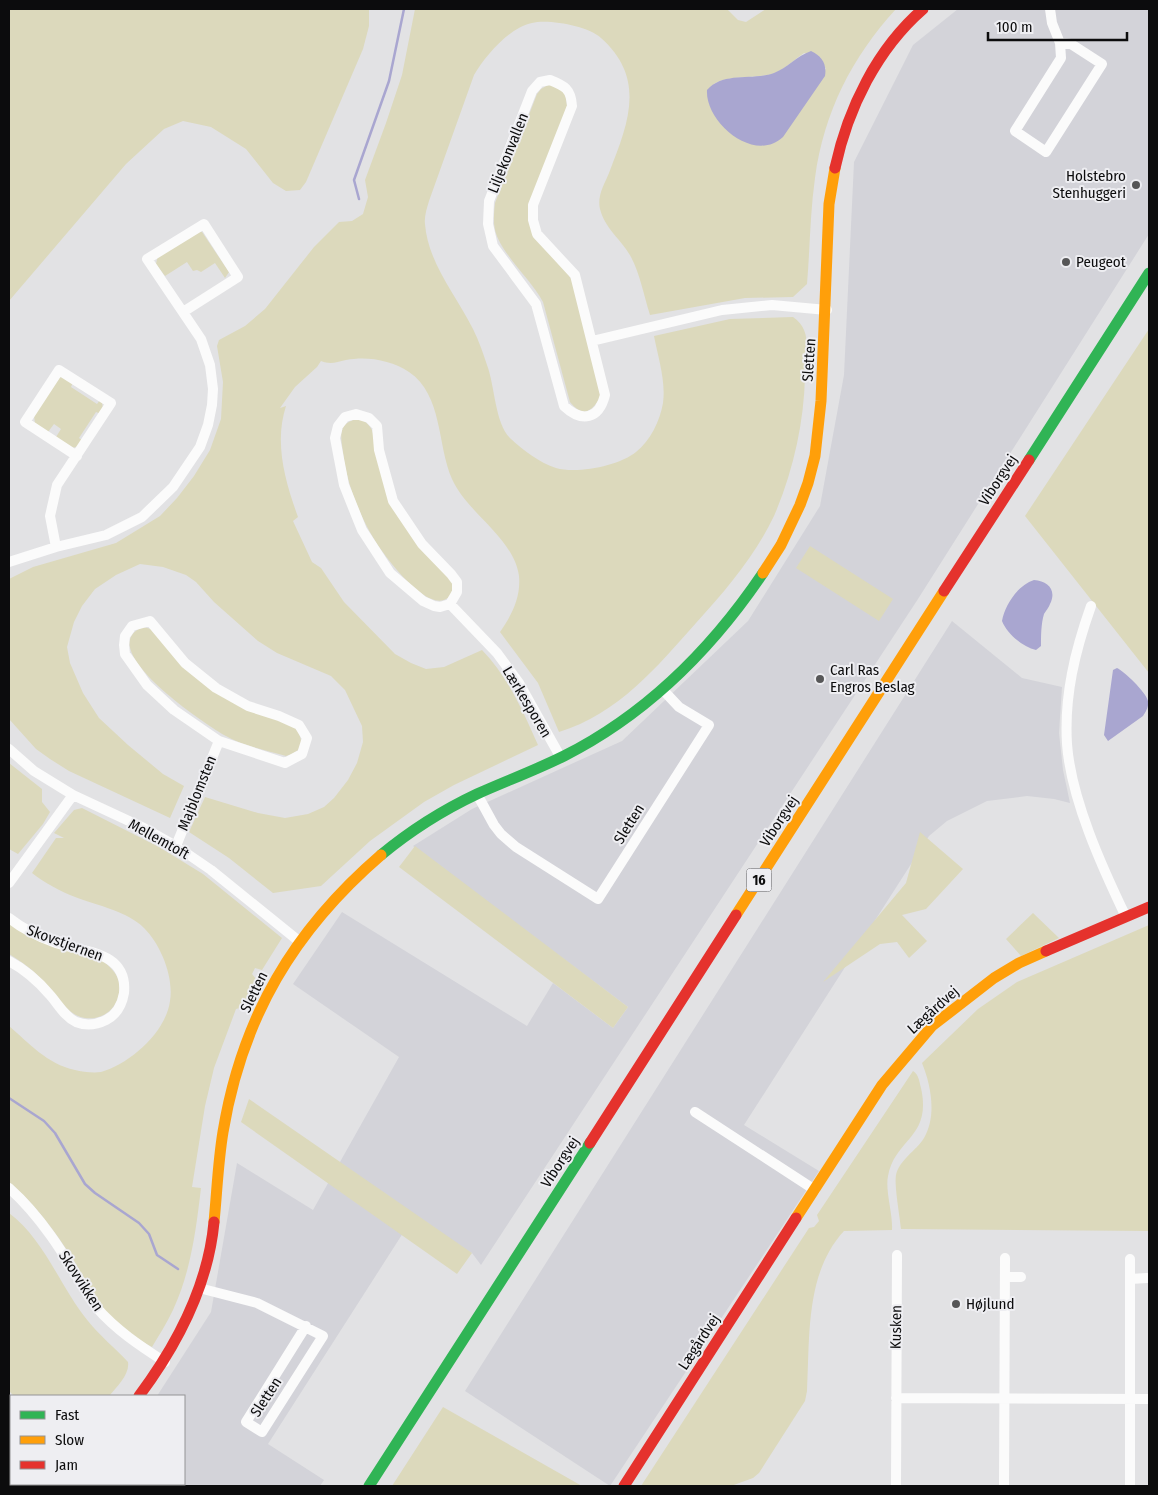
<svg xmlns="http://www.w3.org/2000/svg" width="1158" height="1495" viewBox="0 0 1158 1495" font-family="'Fira Sans Condensed',sans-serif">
<rect width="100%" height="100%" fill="#e2e2e4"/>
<!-- built -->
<path fill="#d3d3d9" d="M958,9h191v225l-231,365 -437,666 -9,-12 -60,-34 -144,225 56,36 -4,6h-163v-2h27v-88h-27l54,-84 26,-149 76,47 86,-153 -106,-73 49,-72 185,114 26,-43 60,45 15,-21 -215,-161 59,-37 150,-68 126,-120 72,-115 24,-131 10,-213 59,-117z
M952,621l70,57 40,9 -3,46 4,37 7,33 -16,-4 -27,-3 -40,5 -40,20 -18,15 -185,289 75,46 -209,315 -145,-95z"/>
<!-- green -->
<path fill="#dcd9bc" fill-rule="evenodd" d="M9,9h360v17l-6,23 -57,133 -6,8 -14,1 -13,-8 -27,-34 -35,-22 -28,-6 -19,8 -38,35 -117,137z
M415,9h312l11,11 8,2 20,-13h130c-44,48 -72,103 -81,169 -5,35 -5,71 -8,106l-14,13 -48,1 -95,17c-6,-19 -10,-41 -19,-58 -9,-17 -26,-28 -31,-48 -3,-13 4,-24 9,-36 19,-49 38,-94 -8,-135 -13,-12 -52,-19 -69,-15 -23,5 -46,32 -58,52l-45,126c-2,7 -5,16 -4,23 3,39 31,71 48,105 6,12 10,24 14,36 8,21 8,60 24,74 12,11 29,24 45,29 21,6 63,-2 80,-16 14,-11 24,-31 27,-49 3,-22 -5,-46 -9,-67l76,-17 63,-2c20,13 13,38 12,59 -1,47 -12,96 -31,140 -19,40 -48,74 -78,107 -39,44 -78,91 -137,109l-21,-49 -38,-51c12,-17 21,-35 19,-56 -5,-38 -52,-63 -67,-97 -15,-34 -9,-84 -43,-107 -18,-12 -42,-16 -63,-12 -10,2 -15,5 -25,1l-4,6 -22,20 -15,21 6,-2c-12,37 -1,75 12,111l-5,4 19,41 9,6 23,34 51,52 16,9 15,6 18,-2 38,-17c26,27 41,61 56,95l-84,40 -30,17 -54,39 -49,45 -48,7 -44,-35 -40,-26 16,-35 53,16 27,5 23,-4 16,-7 10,-9 14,-18 9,-17 6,-21 -1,-16 -17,-36 -14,-14 -54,-23 -19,-12 -44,-39 -18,-20 -10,-7 -23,-8 -23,-3 -24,11 -21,14 -13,17 -8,16 -7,25 3,16 13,30 16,25 29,27 35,29 21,12 -14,32 -101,-47 -19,-12 -14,-10 -27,-30v-140l24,-12 83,-24 44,-27 17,-18 17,-22 16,-26 11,-31 2,-37 -6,-36 2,-6 26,-14 20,-17 49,-62 25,-25 13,-1 11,-7 5,-17 -3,-17 21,-57 16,-48zM804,53l16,4 6,12 -113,42c-23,-43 40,-29 62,-38 10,-4 20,-14 29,-20z
M548,85h5l12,7 2,14 -38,113 43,61 29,116c-9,16 -18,22 -31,6l-27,-100c-12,-23 -42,-48 -48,-72 -2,-9 -1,-18 0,-27l42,-109 4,-5z
M196,230l6,2 27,40 -4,6 -10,-15 -14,9 -4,-2 -4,1 -6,-9 -22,14 -9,-12 2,-9z
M1149,329v344l-124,-157z
M64,376l9,6 -2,5 26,17 3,-4 2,2 1,8 -2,4 -5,-2 -17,26 4,3 -3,5 -8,2 -16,-11 5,-8 -7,-5 -6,8 -13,-9 -1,-7 25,-38z
M357,419c7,1 11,4 15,11l15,62 65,91c1,6 0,13 -6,16 -19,11 -54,-34 -64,-48 -19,-26 -36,-67 -39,-99 -2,-15 -6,-29 14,-33z
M810,546l83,53 -14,22 -83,-53z
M143,627l8,2 38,42 107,56c8,16 8,23 -10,29 -21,-6 -43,-10 -62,-21 -19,-11 -133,-87 -81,-108z
M9,763l33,26v13l8,10 -7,12 -25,30 -9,-5z
M82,808l77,39 44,27 79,64 -20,32 -7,-2 -3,6 4,5 -13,28 -7,2 -22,59 -9,38 -13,81 9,1c-5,42 -10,83 -28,122 -6,13 -14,25 -21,37 -15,-8 -28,-18 -40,-29 -16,-16 -27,-38 -38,-57 -19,-30 -38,-56 -65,-79v-156c20,17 38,38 66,44 7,2 19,3 26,2 29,-8 65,-40 69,-71 4,-24 -9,-56 -26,-73 -15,-16 -48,-23 -69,-31 -15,-6 -30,-14 -43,-24l24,-35h8l-10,-5 20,-23z
M920,832l43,37 -37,40 -24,6 25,26 -18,17 -12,-16 -17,2 -57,38 83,-99z
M415,846l213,161 -15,21 -214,-161z
M1033,913l26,25 -38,18 -15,-17z
M9,922l94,39c7,6 14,12 16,21 4,21 -13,39 -34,36 -17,-2 -29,-24 -40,-35 -10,-12 -23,-21 -36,-29z
M1149,925v306l-248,-2c-1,-12 -7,-44 -5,-54 3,-15 20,-24 28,-37 13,-22 7,-53 -2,-75l56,-54 39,-27z
M913,1071c6,4 6,10 8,17 11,50 -26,50 -33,88 -3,15 5,37 4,54l-48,1c-39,42 -34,106 -37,160l-2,10 -46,72 -6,5 -22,8h-90l168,-258 5,-1 5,-6 -2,-6z
M249,1099l223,154 -15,21 -216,-152z
M9,1213c36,27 51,74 79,108 12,15 27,27 40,41 2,12 -11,25 -19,34h-95l-5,-5z
M443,1407l139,79h-190z"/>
<!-- water -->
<path fill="#a9a6d0" d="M811,51c11,5 16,13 14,25l-42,61c-29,27 -78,-15 -76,-47 17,-19 45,-9 67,-17 13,-5 23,-17 37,-22z
M1034,580c14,1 23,10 16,24 -1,3 -4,7 -6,10 -3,10 -3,22 -3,32l-5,4c-13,-3 -29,-16 -34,-29 3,-16 16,-36 32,-41z
M1117,668c7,3 29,24 31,33 1,5 -2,11 -5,15l-35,25 -4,-6 9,-65z"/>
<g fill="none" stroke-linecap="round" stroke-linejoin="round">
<!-- stream -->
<path stroke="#a9a6d0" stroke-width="2.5" d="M359,199l-5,-19 35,-99 15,-72
M9,1098l35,23 11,12 30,51 10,9 44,30 10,11 8,21 21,14"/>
<!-- street -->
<path stroke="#fbfbfb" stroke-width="10" d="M1050,9l2,14 8,20 1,15 -46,73 31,21 56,-88 -31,-20 -11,-1
M550,80c15,6 21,9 22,26l-39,99v15l4,14 38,41 30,120c-6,24 -23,28 -41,11l-28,-102 -43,-58 -5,-22 1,-23 43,-110 8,-9z
M592,341l130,-31 50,-5 55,5
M356,414l13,4 8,8 2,24 14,51 29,43 29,30 6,8v10l-7,12 -10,3 -6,-1 -11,-5 -33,-28 -28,-43 -18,-45 -9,-47 3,-12 7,-9z
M56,547l-6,-31 7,-31 54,-82 -52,-33 -34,52 52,34
M9,562l47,-15 50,-12 36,-18 31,-30 27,-40 8,-22 4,-20 1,-16 -3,-24 -9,-26 -54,-80 57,-35 34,53 -55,35
M450,604l47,49 22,30 42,75
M1091,606c-16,45 -27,90 -24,138 4,55 35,123 59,173
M150,621l35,42 31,25 32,18 31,10 20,9 8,13 -5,16 -17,9 -66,-22 -45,-31 -27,-25 -22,-31 -1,-9 1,-9 7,-10z
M9,749l25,22 39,24 71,33 32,18 35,24 89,72
M477,794l17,31 7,9 15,13 82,52 111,-174 -30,-18 -16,-17
M176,846l43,-105
M9,883l64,-88
M9,918c14,11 30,19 47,25 27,9 72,8 68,50 -2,12 -8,22 -18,27 -10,5 -20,6 -30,2 -11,-5 -18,-18 -26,-27 -11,-13 -26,-26 -41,-34
M695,1112l120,78
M9,1188c37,33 61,77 87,119 20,23 44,39 69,55
M1005,1277h16
M1130,1279l17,-1
M199,1288l58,15 66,33 -61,96 -16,-10 60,-96
M896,1398l253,1
M896,1486l1,-231
M1004,1486l1,-228
M1130,1486v-227"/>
<!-- fast -->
<path stroke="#30b455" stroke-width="11" d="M1029,460l120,-187
M381,855c29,-24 62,-45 96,-61 29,-13 59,-24 87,-38 83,-42 147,-106 199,-183
M369,1486l221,-343"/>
<!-- slow -->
<path stroke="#ff9f0a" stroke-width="11" d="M763,573l18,-28 19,-40 8,-22 7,-27 6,-55 8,-197 6,-36
M736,915l208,-324
M796,1218l86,-133 50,-59 62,-48 25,-15 27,-12
M214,1222c3,-30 4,-60 9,-90 19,-115 71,-202 158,-277
M51,1486l3,-2"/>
<!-- jam -->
<path stroke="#e5322d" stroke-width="11" d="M835,168c13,-60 42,-119 88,-159
M944,591l85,-131
M1046,951l103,-44
M590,1143l146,-228
M139,1396c38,-51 69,-109 75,-174
M624,1486l172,-268"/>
</g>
<!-- markers -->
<g fill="#575758" stroke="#eeeef2" stroke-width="2">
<circle cx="1136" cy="185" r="5"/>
<circle cx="1066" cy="262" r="5"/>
<circle cx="820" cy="679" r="5"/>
<circle cx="956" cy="1304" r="5"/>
</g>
<g text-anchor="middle" stroke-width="4" stroke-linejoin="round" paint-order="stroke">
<!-- shield labels -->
<rect fill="#eeeef2" stroke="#505052" stroke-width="1" x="746.5" y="868.5" width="25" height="23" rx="4"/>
<g font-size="14" font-weight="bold" fill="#0c0c0d">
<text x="759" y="885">16</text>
</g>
<!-- street labels -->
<g font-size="15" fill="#0c0c0d" stroke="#eeeef2">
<text transform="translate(508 153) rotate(-68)" y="5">Liljekonvallen</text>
<text transform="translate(809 360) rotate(-86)" y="5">Sletten</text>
<text transform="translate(998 480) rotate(-57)" y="5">Viborgvej</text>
<text transform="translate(527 702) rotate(59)" y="5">Lærkesporen</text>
<text transform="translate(197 793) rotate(-68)" y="5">Majblomsten</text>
<text transform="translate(779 821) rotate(-57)" y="5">Viborgvej</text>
<text transform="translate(629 824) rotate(-58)" y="5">Sletten</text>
<text transform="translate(159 839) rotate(29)" y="5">Mellemtoft</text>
<text transform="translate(65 943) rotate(20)" y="5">Skovstjernen</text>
<text transform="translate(254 992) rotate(-64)" y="5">Sletten</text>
<text transform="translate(933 1010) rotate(-42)" y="5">Lægårdvej</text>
<text transform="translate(560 1162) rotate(-57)" y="5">Viborgvej</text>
<text transform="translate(81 1281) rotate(57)" y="5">Skovvikken</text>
<text transform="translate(896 1327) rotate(-89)" y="5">Kusken</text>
<text transform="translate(699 1342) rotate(-57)" y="5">Lægårdvej</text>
<text transform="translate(266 1397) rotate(-57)" y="5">Sletten</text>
</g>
<!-- poi labels -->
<g font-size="15" fill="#0c0c0d" stroke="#eeeef2" text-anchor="start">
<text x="1126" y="181" text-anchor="end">Holstebro<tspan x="1126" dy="17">Stenhuggeri</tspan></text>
<text x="1076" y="267">Peugeot</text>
<text x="830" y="675">Carl Ras<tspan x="830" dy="17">Engros Beslag</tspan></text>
<text x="966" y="1309">Højlund</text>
</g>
</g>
<!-- border -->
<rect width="1158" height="1495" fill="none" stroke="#0c0c0d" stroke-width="20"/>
<!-- legend -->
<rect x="10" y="1395" width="175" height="90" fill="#eeeef2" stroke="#949496"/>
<rect x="20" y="1411" width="25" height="8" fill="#30b455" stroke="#949496"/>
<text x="55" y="1420" font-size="15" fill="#0c0c0d">Fast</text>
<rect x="20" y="1436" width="25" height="8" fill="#ff9f0a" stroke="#949496"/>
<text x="55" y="1445" font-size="15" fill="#0c0c0d">Slow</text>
<rect x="20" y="1461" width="25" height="8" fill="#e5322d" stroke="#949496"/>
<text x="55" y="1470" font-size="15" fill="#0c0c0d">Jam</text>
<!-- scale -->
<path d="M988 32v8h139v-8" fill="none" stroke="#0c0c0d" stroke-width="2.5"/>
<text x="996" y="32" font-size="15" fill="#0c0c0d" stroke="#eeeef2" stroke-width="4" paint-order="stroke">100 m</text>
</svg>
